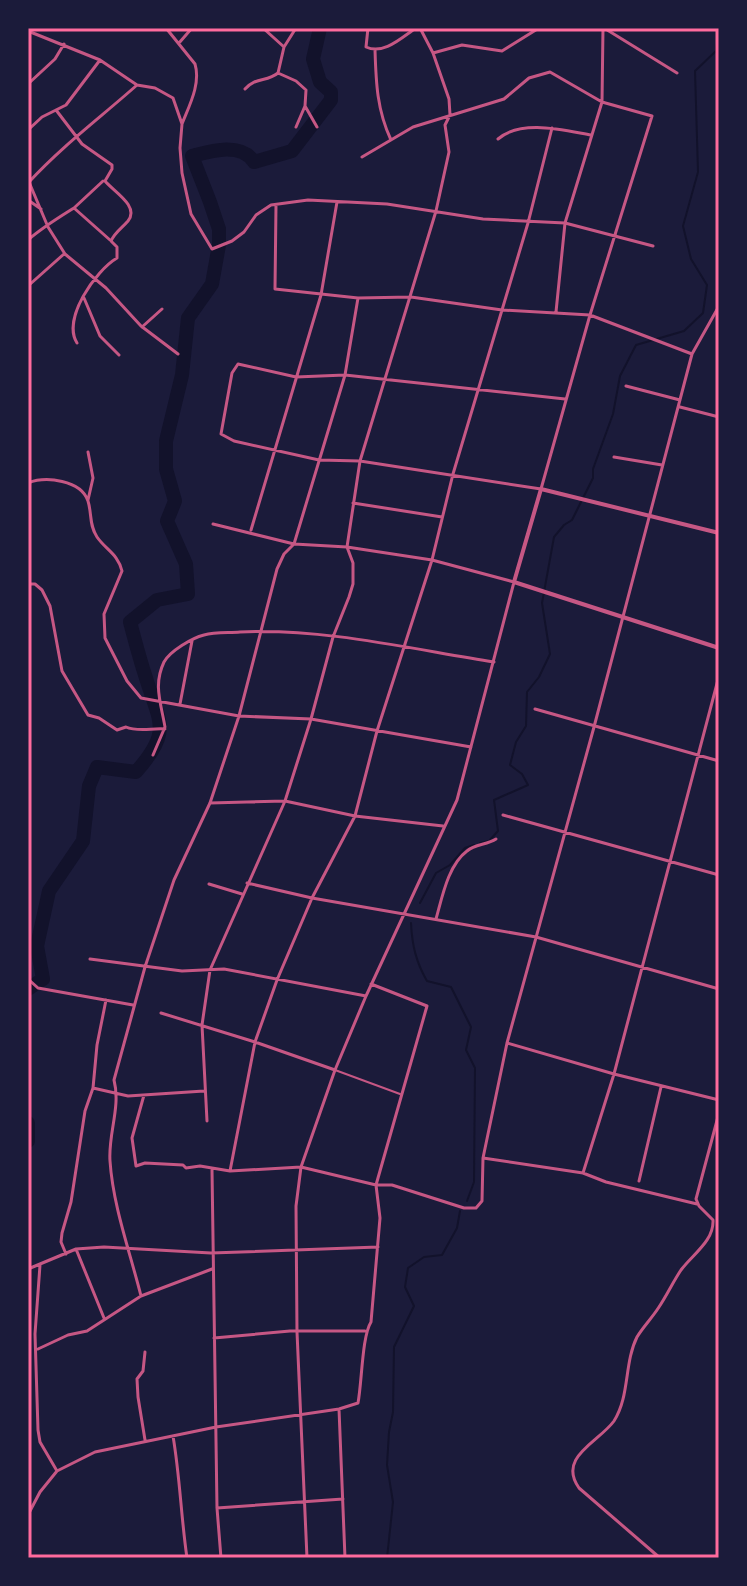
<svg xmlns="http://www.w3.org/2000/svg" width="747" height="1586" viewBox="0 0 747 1586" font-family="Mulish,sans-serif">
<rect width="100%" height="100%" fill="#1b1b3a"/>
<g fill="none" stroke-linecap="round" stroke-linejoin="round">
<!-- stream -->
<path stroke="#12122b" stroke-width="2" d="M480,843l9,-2 9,-10 -4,-31 34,-15 -6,-11 -12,-9 6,-23 10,-16 1,-34 12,-15 11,-23 -8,-51 12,-66 10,-12 8,-5 21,-42v-9l20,-55 7,-38 16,-31 48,-14 19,-18 4,-28 -16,-26 -8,-33 15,-54 -3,-101 21,-20 3,-22
M420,903l16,-30 14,-8 15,-17 9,-3
M411,923c1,22 5,39 16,58l24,6 20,40 -5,23 9,18 -1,114 -7,19
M387,1558l6,-56 -6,-37 2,-33 4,-20 1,-65 20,-41 -9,-19 3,-19 16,-11 18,-2 15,-27 3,-17"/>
<!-- river -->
<path stroke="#12122b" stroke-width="14" d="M28,989l15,-10 -6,-33 12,-55 34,-50 6,-55 8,-19 39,5c36,-41 24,-48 10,-94 -6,-18 -11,-37 -16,-56l27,-22 31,-6 -2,-30 -19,-43 8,-20 -9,-32v-28l16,-66 6,-57 24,-34 7,-39v-16l-9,-27 -18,-46c19,-5 49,-14 62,6l38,-11 39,-51v-8l-11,-10 -7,-23 7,-31
M28,1123v18"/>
<!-- pedestrian -->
<path stroke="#c65784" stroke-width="2" d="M335,1070l65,24"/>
<!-- minor -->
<path stroke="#c65784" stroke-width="3" d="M166,28l29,36c6,20 -6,42 -13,60
M263,28l21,19
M368,28l-2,19c18,8 35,-9 50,-19
M604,28l73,45
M28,31l72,29 37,25
M179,43l13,-15
M375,50c1,33 2,60 16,90
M433,53l29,-8 40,6 37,-23
M278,73l18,8 10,9 -1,16 -9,21
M278,73l6,-26 12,-19
M28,84l27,-25 9,-15
M245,89c10,-12 22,-7 33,-16
M305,106l12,21
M56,110l26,34 30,21v4l-7,12c8,10 35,25 23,40 -6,7 -13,11 -17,20l6,6v11c-22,13 -55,61 -40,85
M28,130l14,-13 24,-12 34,-45
M498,139c23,-20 65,-9 93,-4
M362,157l51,-30 91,-28 25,-21 21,-6 52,30 50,14 -62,199 -49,174 -181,-28 -41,-1 -85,-19 -13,-7 11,-61 6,-9 58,13 49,-2 220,24
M28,200l13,9
M276,205l-1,84 83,9 53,-1 91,13 88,5 102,39
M74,208l29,-27
M28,240c15,-13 30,-22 46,-32l36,32
M28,286l36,-32
M84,298l16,38 19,19
M556,312l9,-89 37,-121 1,-74
M142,327l20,-18
M178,354l-37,-28 -35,-38 -41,-34 -17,-27 -19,-45c33,-36 72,-65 108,-97l18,3 18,10 9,26 -2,24 2,25 9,41 21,35 20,-8 12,-9 12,-17 15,-10 37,-5 79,4 96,15 82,4 88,23
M626,386l54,14
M680,407l39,10
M614,457l48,8
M28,483c18,-7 53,-3 60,18 4,13 1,24 9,36 9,13 21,17 25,34l-18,43 1,24 22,43 14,17 98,18 72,3 160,28
M88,500l5,-22 -5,-26
M353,503l89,14
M213,524l81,20 53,3 85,13 82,22 -57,218 -91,196 -31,74 -34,97 -5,39 1,126 10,226
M251,530l70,-235 16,-93
M28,584h7l7,6 8,16 12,65 26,44 11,3 18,12 9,-3c11,5 26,1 39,2
M180,704l12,-63
M535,709l184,52
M153,755l12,-28c-4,-24 -12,-42 -1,-65 6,-11 28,-24 40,-27 11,-3 25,-2 36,-3 84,-4 171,17 254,30
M210,803l75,-2 70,15 88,10
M503,815l216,60
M247,883l65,15 224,39 183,52
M209,884l33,10
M436,919c6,-21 12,-54 31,-68 8,-7 20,-6 29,-12
M90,959l92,12 42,-2 142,27
M28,979l10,9 95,17
M161,1013l94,29 80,28
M507,1043l107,31 105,26
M93,1088l35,8 76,-5
M144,1095l-12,43 4,28 9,-3 38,2 3,3 14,-2 30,5 71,-4 75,18h16l72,23h12l6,-7 1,-43 24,-115 87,-316 98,-373 27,-48
M207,1121l-5,-96 8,-55 75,-169 26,-82 22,-82 16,-40 4,-13v-21l-6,-16 13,-86 76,-250 13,-59 -4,-27 5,-10 -1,-16 -16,-46 -13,-25
M483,1158l100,15 23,9 91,22
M212,1170l5,338 4,50
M230,1171l25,-129 22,-62 35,-82 43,-82 22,-85 55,-171 21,-86 75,-251 24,-95
M583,1173l31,-99 105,-398
M639,1181l22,-94
M76,1249l28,69
M66,1254l-5,-12 1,-9 9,-31 14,-91 8,-23 4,-43 9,-45
M40,1265l-5,69 3,96 2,12 17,29
M28,1269l48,-20 28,-2 107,6 167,-6
M141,1296c-11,-44 -28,-90 -31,-135 -2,-27 11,-54 4,-81l31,-113 29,-87 36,-77 29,-87 38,-147 7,-15 10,-10 51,-169 13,-77
M214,1338l76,-7h75
M38,1349l30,-14 19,-4 54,-35 71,-27
M145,1352l-2,19 -6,8 1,18 7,43
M339,1409l6,149
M173,1436c7,41 8,81 14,122
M217,1508l126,-9
M30,1511l10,-19 17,-21 38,-19 121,-25 123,-18 19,-6c4,-21 4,-67 13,-81l9,-104 -4,-33 51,-179 -56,-22
M660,1558l-81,-70c-22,-31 20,-46 35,-67 16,-25 10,-58 23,-84 6,-10 15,-19 22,-30 8,-12 14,-25 22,-37 12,-16 33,-29 32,-50l-14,-14 -3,-7 23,-86"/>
<!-- tertiary -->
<path stroke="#c65784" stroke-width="4" d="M719,533l-178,-44 -27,93 205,66"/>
</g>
<!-- border -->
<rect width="747" height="1586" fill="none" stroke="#1b1b3a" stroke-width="60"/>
<rect x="30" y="30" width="687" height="1526" fill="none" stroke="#ff6b9d" stroke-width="3"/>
</svg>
